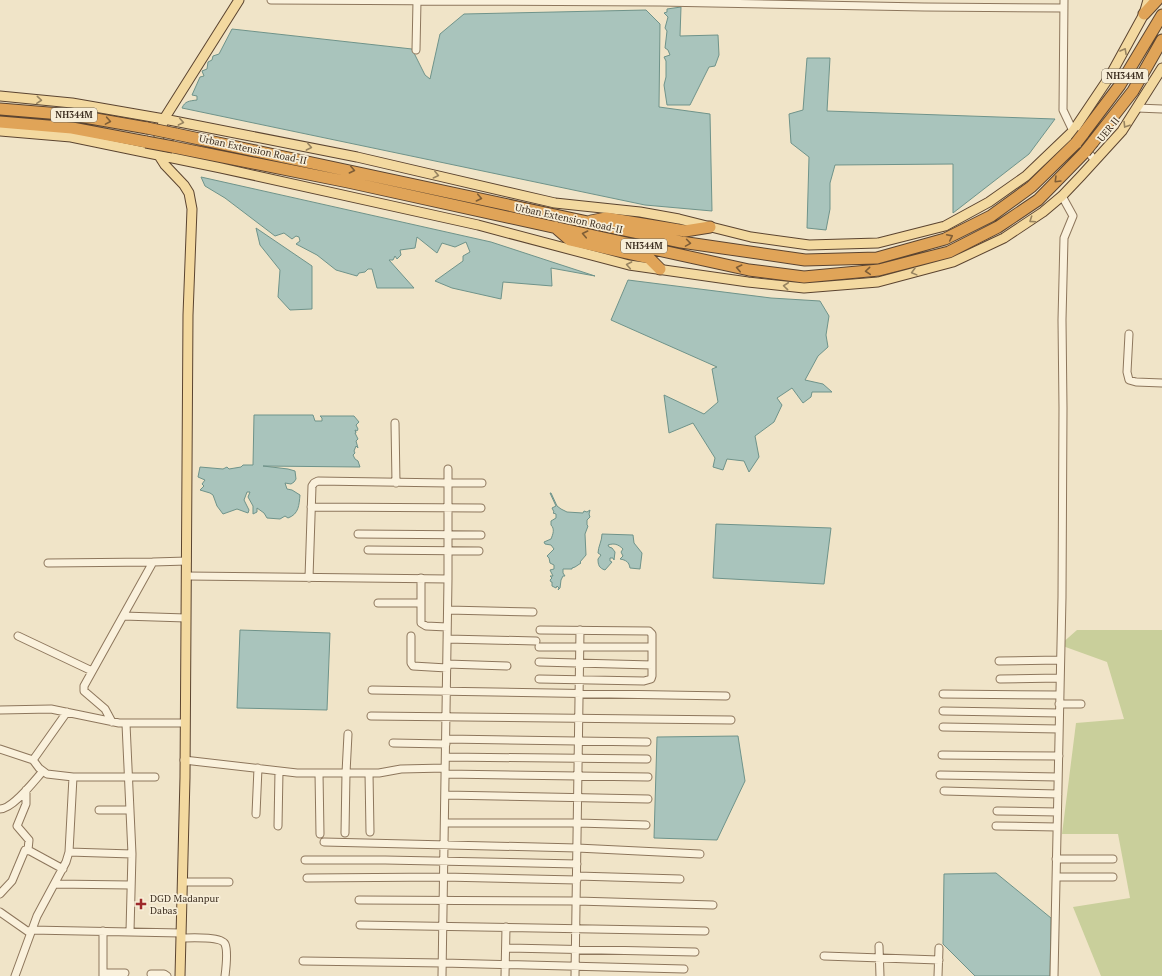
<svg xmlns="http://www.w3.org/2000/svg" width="1162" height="976" viewBox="0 0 1162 976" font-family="'PT Serif',serif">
<rect width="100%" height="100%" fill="#f0e4c8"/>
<!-- green -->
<path fill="#c9cf9b" d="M1077,630h85v346h-61l-28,-69 57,-9 -12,-64h-56l14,-111 48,-4 -17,-57 -47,-17z"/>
<!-- water -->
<path fill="#a9c4bc" stroke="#6f938a" d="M681,7l-1,29 38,-1 1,20 -4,11 -6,1 -19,38h-23l-3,-20 2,-8v-16l-2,-4 6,-2 -2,-5 -3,-2 2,-17 -2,-3 3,-11 -4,-4 3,-1v-3z
M646,10l14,14 -1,83 51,7 2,97 -67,-6 -463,-97c3,-7 7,-7 15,-8v-4l-5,-1 8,-18 4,-1 -2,-5 5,-2 1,-7 4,-2 1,-4 6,-2 13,-25 180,20 13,26 5,4 10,-45 24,-20z
M807,58h23l-3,53 228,8 -26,35 -76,59v-49l-118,1 -5,18v26l-4,21 -19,-2 2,-71 -18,-14 -2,-29 14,-4z
M201,177l290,65 104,34 -44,-8 1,18 -49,-4 -2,17 -49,-11 -17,-7 28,-20v-5l7,-4 -4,-10 -11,5 -13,-4 -5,10 -20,-16 -2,11 -15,2 1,5 -4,4 -2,-3 -2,4h-4l25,28h-37l-5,-19h-4l-3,3 -6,1 -2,3 -21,-6 -19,-15 -21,-11 4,-3 -1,-4 -3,-1 -4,3 -8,-6 -9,3 -50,-38 -20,-12z
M256,228l56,38v43l-22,1 -12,-13 2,-27 -20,-25z
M628,280l143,18 49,3 9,15 -3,19 2,12 -10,9 -13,24 18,4 9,8h-20l-1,5 -8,6 -11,-15 -15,10 5,7 -8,17 -19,14 4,21 -10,15 -5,-11 -17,-2 -4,11 -10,-3 2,-9 -22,-35 -24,10 -5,-38 40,19 14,-12 -6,-33 5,-2 -106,-47z
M254,415h59l2,6h7v-3l-2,-2h34l5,6 -3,3 2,4 -1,2 -2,-1 1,3h-1l3,6 -2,2 2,7 -2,-2 -2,5 1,2 -2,2 2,4 3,2 2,6 -97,-1 25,3 7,2 1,8 -2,3 -3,2 -6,-1 2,6 5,1 8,5c-1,10 -1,19 -12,23l-3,-2 -5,3 -13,-1 -3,-5 -7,-5v4l-4,2v-8l-5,-9 2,-5h-3l-3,8 5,10 -1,3 -11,-4 -14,5 -6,-8 -4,-11 -3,-2 -10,-3 4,-4 -2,-2 3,-4 -7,-3 2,-10 23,2 4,-2 2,2 12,-2 2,-2h10z
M551,493l6,13 4,3 6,3 16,1 1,-2 3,1 3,-2 -1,4 1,3 -3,3v5l1,1 -3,8 1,21 -6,7 1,1 -6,4 -3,1v1h-9v4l2,3h-2l-2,4 -1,8 -2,2 1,-2 -2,-2 -1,2 -4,-2v-4h-1l-1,-2 2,-2 -2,-2h3l-3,-6 4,-1v-4l-4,-2 -1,-5 -2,-2 7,-7 -3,-4 -6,-1 -1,-2 7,-3c2,-5 4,-10 0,-14v-4l5,-3v-4l-3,-1 1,-1 -2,-4 4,-2 -6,-13z
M716,524l115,4 -7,56 -111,-6z
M602,534l31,1 1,8 8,10 -2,16 -10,-1c-1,-6 -4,-8 -10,-9l3,-3 -2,-4 2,-3c-5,-5 -9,-6 -15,-4l1,2 3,1 3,4 -1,8 -1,-2h-3v3l2,1 -7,8c-6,-2 -7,-5 -7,-11l3,-4 -3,-2c0,-6 4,-12 4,-19z
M240,630l90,3 -3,77 -90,-2z
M738,736l7,45 -28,59 -63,-2 3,-101z
M996,873l55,45 -1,58h-75l-32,-32 1,-70z"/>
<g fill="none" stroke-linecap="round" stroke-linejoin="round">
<!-- minor casing -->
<g stroke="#8d765c" stroke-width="9">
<path id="minor" d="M271,0l389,2 264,5 140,1
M1064,0l-1,110 10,21 22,30
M416,50l1,-49
M1137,108l25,1
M1129,334l-2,38 2,8 7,2 26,1
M395,423l1,60
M311,507l170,1
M358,534l123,1
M368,550l111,1
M48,563l105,-1
M187,576l261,3
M309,578l3,-92 2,-3 4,-2 130,2h34
M421,578v45l5,3 21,1
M378,603h43
M448,610l85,2
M123,616l63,2
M18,636l74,35
M411,636v27l2,3 34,2
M447,639l89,2
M539,647h113
M999,661l61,-1
M539,662l113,3
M447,664l60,2
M539,679l105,2 7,-2 1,-3v-42l-3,-3 -109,-1
M1000,679l60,-1
M372,690l354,6
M943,694l116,1
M1059,704h22
M0,710l51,-1 68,14h66
M943,711l116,2
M67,712l-34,48 6,8 8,6 26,3h82
M371,716l360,4
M112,722l-7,-13 -21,-18v-5l69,-124 34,-1
M126,724l6,130 -2,77
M943,727l116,2
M446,739l201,3
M393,743l53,1
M0,749l33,11
M942,755l117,1
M446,757l201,2
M184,760l113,13h82l22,-4 44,-1
M319,773l1,61
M369,773l1,59
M445,774l203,3
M940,775l118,2
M26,790v14l-9,22 12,14 -1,10
M944,791l114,3
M445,795l203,4
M0,809c13,0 34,-28 43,-38
M99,810h31
M997,811l60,1
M256,814l2,-46
M445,823h133l68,2
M278,826l1,-55
M996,826l61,1
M345,833l1,-60 2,-39
M324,842l253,6 123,6
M69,852l63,2
M1056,859h57
M305,860h80l192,4
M577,876l103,3
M1056,877h57
M307,878l137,-1 133,3
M182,882h47
M55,884l75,1
M0,894l12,-13 13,-31 5,1 33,18
M359,900l218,1 136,4
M0,912l30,21
M360,925l345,6
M31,930l150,3
M181,938c8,0 40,-2 44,6 3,7 1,24 0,32
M879,946l1,30
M506,948l189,4
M824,956l115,4
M303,961l140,2 241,6
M103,973h22
M151,974h13l3,2
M15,976l22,-60 29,-54 3,-10 4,-75
M103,976v-45
M442,976l6,-397v-110
M505,976l1,-49
M575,976l5,-346
M938,976l1,-28
M1054,976l8,-379 1,-189 -1,-88 2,-82 9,-22 -11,-20"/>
</g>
<!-- major casing -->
<g stroke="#5b4430" stroke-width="11">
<path id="major" d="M0,96l72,7 92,16 193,38 198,46 85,9 39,7 72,18 58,8 69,-2 67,-17 44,-24 37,-26 47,-45 37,-55 34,-62 4,-14
M0,131l71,6 150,31 257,57 151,40 119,17 56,6 74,-6 75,-20 51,-24 39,-26 19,-16 19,-20 41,-45 40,-63
M180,976l5,-199 3,-462 4,-106 -3,-16 -5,-8 -19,-20 -7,-11 -1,-9 3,-12 4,-14 75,-119"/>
</g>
<!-- highway casing -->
<g stroke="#5b4430" stroke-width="13">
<path id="highway" d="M1144,14l13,-14
M0,109l73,6 74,13
M0,122l72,6 74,14
M176,134l505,108 124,18 72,-2 68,-19 46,-23 40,-29 45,-44
M1083,134l37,-49 42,-70
M1093,142l40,-51 29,-51
M173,147l175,35 401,88 55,7 75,-7 70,-18 49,-25 40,-27 47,-48
M591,221l15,-3 79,13 25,-4
M555,227l15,13 79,18 11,11"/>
</g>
<!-- minor -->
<use href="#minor" stroke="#faf1dc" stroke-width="7"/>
<!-- major -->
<use href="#major" stroke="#f3d9a0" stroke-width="9"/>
<!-- highway -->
<use href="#highway" stroke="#e0a458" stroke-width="11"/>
<!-- highway-bridge casing -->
<g stroke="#5b4430" stroke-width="13" stroke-linecap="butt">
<path id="highway-bridge" d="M147,128l29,6
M146,142l27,5
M1076,143l7,-9
M1085,152l8,-10"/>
</g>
<!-- highway-bridge -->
<use href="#highway-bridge" stroke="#e0a458" stroke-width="11"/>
</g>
<!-- one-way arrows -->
<defs><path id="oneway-chevron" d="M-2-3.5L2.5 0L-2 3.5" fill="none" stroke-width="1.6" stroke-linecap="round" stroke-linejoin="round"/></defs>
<g stroke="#988460">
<use href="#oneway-chevron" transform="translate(1124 51) rotate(-61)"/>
<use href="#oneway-chevron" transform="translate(39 100) rotate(5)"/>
<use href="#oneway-chevron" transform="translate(181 122) rotate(11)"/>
<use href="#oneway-chevron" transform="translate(1126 125) rotate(122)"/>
<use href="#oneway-chevron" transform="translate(309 147) rotate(11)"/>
<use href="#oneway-chevron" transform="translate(436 175) rotate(13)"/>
<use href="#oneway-chevron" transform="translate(1032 220) rotate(146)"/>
<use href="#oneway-chevron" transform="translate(629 265) rotate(-169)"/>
<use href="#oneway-chevron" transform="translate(914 272) rotate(165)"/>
<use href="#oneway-chevron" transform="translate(786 286) rotate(-174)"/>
</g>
<g stroke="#7e5d36">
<use href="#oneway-chevron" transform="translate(108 121) rotate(10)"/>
<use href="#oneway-chevron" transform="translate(352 170) rotate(12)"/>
<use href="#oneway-chevron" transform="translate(1057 180) rotate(135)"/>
<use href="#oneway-chevron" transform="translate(479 198) rotate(12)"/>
<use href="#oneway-chevron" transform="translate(585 234) rotate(-168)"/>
<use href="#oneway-chevron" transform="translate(950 237) rotate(-26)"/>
<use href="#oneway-chevron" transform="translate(688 243) rotate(9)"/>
<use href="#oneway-chevron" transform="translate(739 268) rotate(-167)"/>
<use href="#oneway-chevron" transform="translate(868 271) rotate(175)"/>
</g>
<!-- markers -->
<path fill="#9e2a2b" stroke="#f7eed8" stroke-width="1.5" d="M139 898h4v4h4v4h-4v4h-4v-4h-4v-4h4z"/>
<g text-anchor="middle" stroke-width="3.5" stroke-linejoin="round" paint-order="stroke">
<!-- shield labels -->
<g fill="#f7eed8" stroke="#756857" stroke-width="1">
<rect x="1102" y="69" width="46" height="14" rx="3"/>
<rect x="51" y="108" width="46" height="14" rx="3"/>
<rect x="621" y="239" width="46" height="14" rx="3"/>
</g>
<g font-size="9" font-weight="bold" fill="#3d2e20">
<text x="1125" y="79">NH344M</text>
<text x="74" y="118">NH344M</text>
<text x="644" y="249">NH344M</text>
</g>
<!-- street labels -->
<g font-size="10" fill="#3d2e20" stroke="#f7eed8">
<text transform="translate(1108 129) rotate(-51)" y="4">UER II</text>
<text transform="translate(253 149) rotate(12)" y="4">Urban Extension Road-II</text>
<text transform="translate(569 218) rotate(12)" y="4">Urban Extension Road-II</text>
</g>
<!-- poi labels -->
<g font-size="10" fill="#3d2e20" stroke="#f7eed8" text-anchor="start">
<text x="150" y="902">DGD Madanpur<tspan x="150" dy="12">Dabas</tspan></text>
</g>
</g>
</svg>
